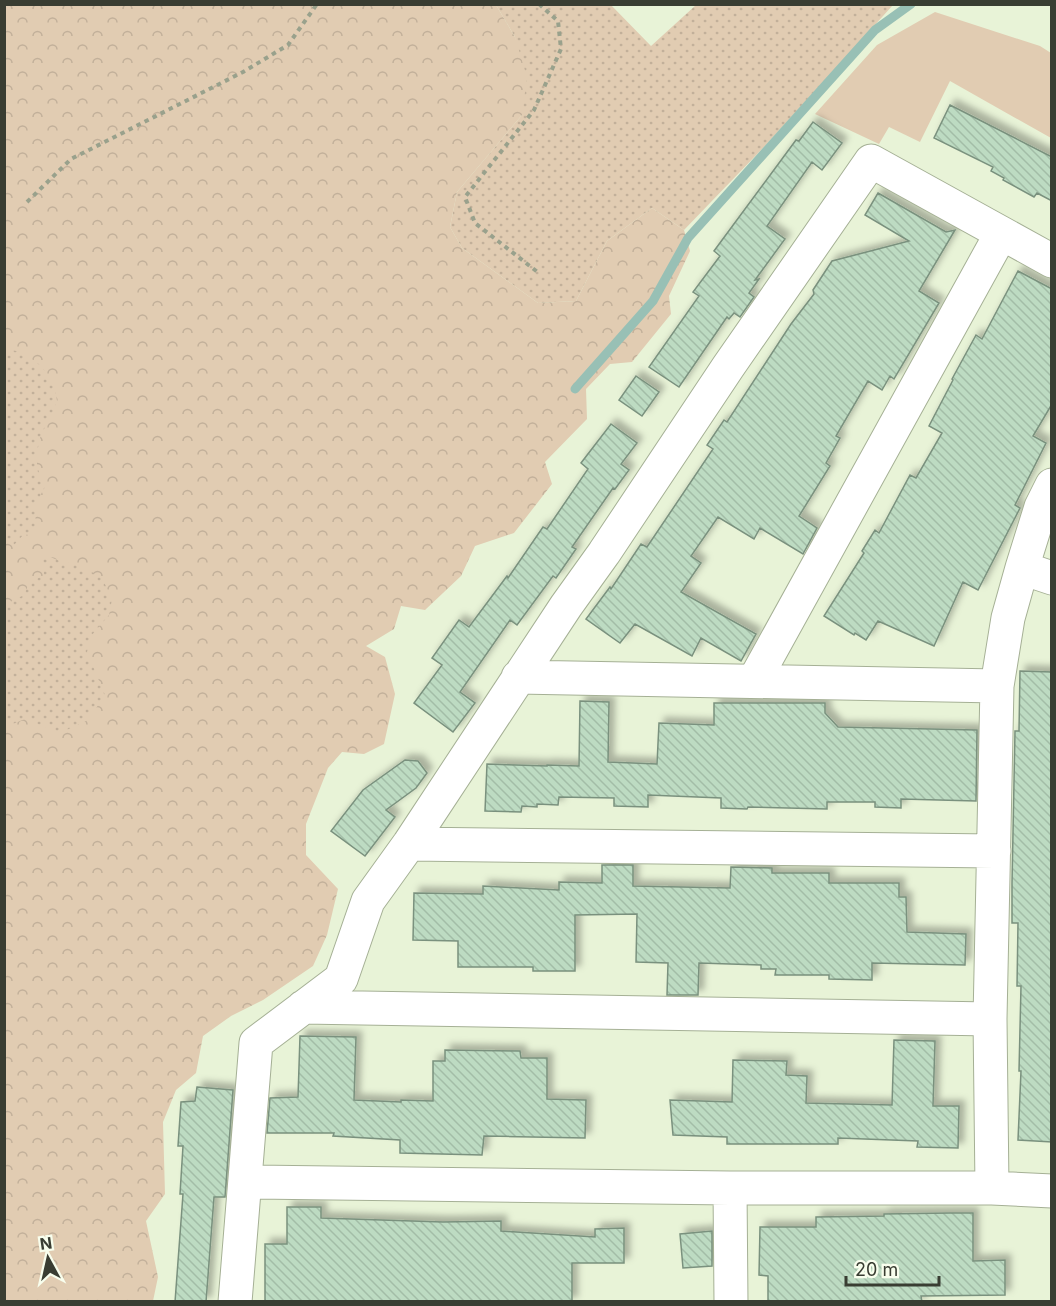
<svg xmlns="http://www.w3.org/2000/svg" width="1056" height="1306" viewBox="0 0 1056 1306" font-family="Inter,sans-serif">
<defs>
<pattern id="grass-dots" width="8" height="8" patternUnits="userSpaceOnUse" patternTransform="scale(1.5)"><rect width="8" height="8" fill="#e1ccb2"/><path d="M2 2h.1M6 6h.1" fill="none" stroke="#c2b09a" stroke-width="1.8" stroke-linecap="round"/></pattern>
<pattern id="forest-crowns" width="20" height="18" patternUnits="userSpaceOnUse" patternTransform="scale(1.5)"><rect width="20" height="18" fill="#e1ccb2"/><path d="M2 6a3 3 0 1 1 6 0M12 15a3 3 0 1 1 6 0" fill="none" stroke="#c2b09a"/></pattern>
<pattern id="building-back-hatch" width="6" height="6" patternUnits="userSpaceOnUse" patternTransform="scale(1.5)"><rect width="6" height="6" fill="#bddbc2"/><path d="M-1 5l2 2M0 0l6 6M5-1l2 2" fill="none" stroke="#a3bda7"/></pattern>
<filter id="shadow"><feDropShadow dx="5.5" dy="-5.5" stdDeviation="3" flood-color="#0004"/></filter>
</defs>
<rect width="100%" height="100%" fill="#e8f3d7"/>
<!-- grass -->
<path fill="url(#grass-dots)" d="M496,5h115l40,41 45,-41h197l-130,143 -79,82 -32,-22 -45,33 -31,60 -38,2 -76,-55 -12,-21 7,-35 65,-77 -7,-78z
M4,178l183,363 -183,413z"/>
<!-- forest -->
<path fill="url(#forest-crowns)" d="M5,4l491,1 19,32 12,40 -5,38 -65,77 -7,35 12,21 76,55 38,-2 31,-60 45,-33 32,22 6,21 -21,45 2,18 -39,48 -22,2 -24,25 1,30 -42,43 7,22 -38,49 -39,13 -14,30 -36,34 -24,-4 -7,23 -28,17 19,11 10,37 -11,50 -20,10 -22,-2 -14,16 -22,56v31l32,34 -11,46 -14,31 -50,34 -32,16 -28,20 -7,37 -20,17 -13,32 2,72 -19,27 12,56 -5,24h-148v-574l20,-8 35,14 28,-13 17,-25 -18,-43 4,-16 18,-21 3,-16 -10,-21 -24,-14 -16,-2 -14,-6 -4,-5 -1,9 1,15 -15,8 -5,12 -14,7 -5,7v-70l3,1 6,5 9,-10 14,-1c-3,-19 -2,-31 8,-47l-8,-20v-15l4,-18 9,-15 7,-18 -3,-19 -14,-17 -18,-13 -17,-3z"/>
<!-- park -->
<path fill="#e1ccb2" d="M935,12l105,34 11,7v85l-101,-57 -30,61 -31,-15 -10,17 -64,-30 62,-69z"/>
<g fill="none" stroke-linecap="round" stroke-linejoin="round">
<!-- stream -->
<path stroke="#98c0b5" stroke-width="9" d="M575,389l78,-88 35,-63 187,-208 36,-26"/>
</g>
<!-- building -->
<path fill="url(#building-back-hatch)" stroke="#7a917e" stroke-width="1.5" filter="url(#shadow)" d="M950,105l102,52v44l-15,-8 -3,4 -31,-17 1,-2 -13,-7 2,-4 -59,-29z
M813,122l29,21 -20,27 -10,-8 -45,64 18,13 -30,41 4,-1 -10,14 5,4 -14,20 -6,-4 -5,6 -2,-2 -48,70 -30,-20 50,-71 -6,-4 27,-36 -6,-5 82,-111 3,1z
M878,193l68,39 9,-2 -36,61 20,12 -45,76 -4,-3 -8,14 -14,-9 -32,55 4,2 -14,25 4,3 -31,50 18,12 -14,26 -43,-26 -6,11 -36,-22 -27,39 10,7 -20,29 75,42 -15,27 -40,-23 -9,18 -57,-32 -15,19 -34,-24 24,-32 1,2 30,-45 6,3 66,-98 -6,-4 17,-25 3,2 64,-98 23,-30 -1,-4 19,-29 77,-20 -44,-26z
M1018,271l34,18v115l-19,32 13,7 -31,62 5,3 -42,82 -15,-8 -29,64 -56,-25 -12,19 -11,-7 -1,2 -30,-19 40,-63 -2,-2 13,-21 4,3 31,-58 6,3 26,-45 -13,-7 24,-46 -1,-1 24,-44 6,4z
M636,376l23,16 -17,24 -23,-16z
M611,424l26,19 -16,21 8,6 -14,19 -2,-1 -41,59 4,2 -20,29 -3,-2 -36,49 -7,-5 -50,72 15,11 -22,29 -39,-29 28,-38 -10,-7 27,-38 10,7 38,-51 1,2 35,-51 4,2 41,-60 -7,-6z
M1020,671l32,1v470l-34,-2 3,-69h-2l2,-85h-4l1,-63h-6v-39l3,-153h4z
M580,701l29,1 -1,60 49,2 2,-41 55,2v-22h111v10l13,14 139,3 -1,71 -75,-2v9l-26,-1v-5h-48v7l-79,-2 -1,2 -26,-1v-10l-73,-3v12l-34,-1v-8l-55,-1 -1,8 -21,-1v3l-15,-1 -1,6 -36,-1 2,-47 60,2v-1l32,1z
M405,760l13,1 9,12 -11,15 -30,22 9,7 -30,39 -34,-25 32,-41z
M602,865h31v21l97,2 1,-21 41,1v5h57v10h70v14h7l1,35 59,2 -1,31 -93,-2v17l-43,-1v-4h-54l1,-6h-15v-4l-62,-2 -1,32h-31l1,-32 -32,-1 1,-48 -62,1v56h-42v-4h-75v-26l-45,-1 1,-47 69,1v-8l76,4v-8l43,1z
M300,1036l56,1 -2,63 47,2v-2l32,1v-40h12v-11l75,1 1,7h26v41l39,1 -1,38 -101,-2 -2,19 -82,-2v-13l-67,-4 1,-3h-67l3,-35 28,-1z
M894,1040l41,1 -2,65h26l-1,42 -41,-1 1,-6 -80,-3v6h-111v-7l-54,-2 -3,-35 62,2 1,-42 54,1 -1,14 21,1 -1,27 86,2z
M197,1087l36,3 -8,107h-11l-8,105h-31l8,-108h-3l3,-48h-5l3,-44 14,-1z
M287,1207h34v11l122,4 58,-1v10l94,6v-8l29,-1v35h-52v39h-307v-58h22z
M950,1213h23v48l32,-1v35l-84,1 1,6h-154v-26l-9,-1 1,-48h56v-10l68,-1v-2z
M712,1231v35l-29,2 -3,-34z"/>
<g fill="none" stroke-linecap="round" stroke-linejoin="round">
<!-- street casing -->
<g stroke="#a5b095" stroke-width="35">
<path id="street" d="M1022,568l30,10
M518,677l479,9
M754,681l247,-447
M409,844l585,7
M303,1007l687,12
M245,1182l485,6h262l60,3
M730,1188l1,114
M992,1188l-2,-169 7,-333 11,-68 14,-50 19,-61 11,-22
M235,1302l21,-259 85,-64 27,-78 41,-57 157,-238 38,-53 124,-186 143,-206 181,100"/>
</g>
<!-- path -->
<path stroke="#99a18c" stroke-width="4" stroke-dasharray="4.5 4.5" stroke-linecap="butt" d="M539,4l19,17 3,28 -27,61 -69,87 10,26 65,51
M27,202l44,-43 172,-87 45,-27 29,-41"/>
<!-- street -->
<use href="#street" stroke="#fff" stroke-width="33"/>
</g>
<!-- border -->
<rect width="1056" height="1306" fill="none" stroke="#393d32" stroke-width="12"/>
<!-- north arrow -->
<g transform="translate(48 1258) rotate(352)" stroke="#f8feed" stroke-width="4.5" paint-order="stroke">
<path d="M0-4.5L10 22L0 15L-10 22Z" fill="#393d32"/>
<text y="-9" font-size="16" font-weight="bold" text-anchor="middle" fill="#393d32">N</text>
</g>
<!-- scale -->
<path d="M846 1276v9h93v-9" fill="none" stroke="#393d32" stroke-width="3"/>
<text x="855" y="1276" font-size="18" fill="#393d32" stroke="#f8feed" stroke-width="4.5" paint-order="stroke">20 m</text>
</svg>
